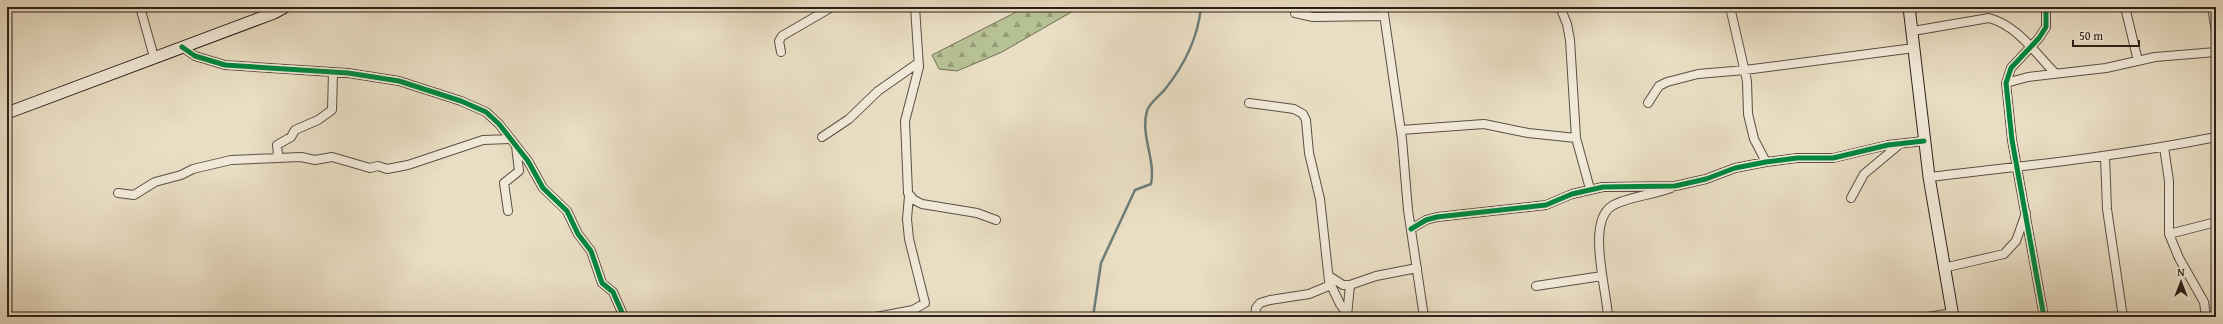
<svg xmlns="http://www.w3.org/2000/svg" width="2223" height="324" viewBox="0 0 2223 324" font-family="'Gentium Book Plus',serif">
<defs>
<pattern id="forest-firs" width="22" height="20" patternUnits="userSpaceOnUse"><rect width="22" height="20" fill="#b6c194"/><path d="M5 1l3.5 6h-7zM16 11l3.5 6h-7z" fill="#949c78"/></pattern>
</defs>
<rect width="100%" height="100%" fill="#e9ddc3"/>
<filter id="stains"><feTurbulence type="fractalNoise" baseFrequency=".005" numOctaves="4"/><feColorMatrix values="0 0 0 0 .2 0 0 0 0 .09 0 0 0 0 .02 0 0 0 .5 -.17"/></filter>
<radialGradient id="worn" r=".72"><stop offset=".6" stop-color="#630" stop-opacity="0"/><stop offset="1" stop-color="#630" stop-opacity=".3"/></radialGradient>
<!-- forest -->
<path fill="url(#forest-firs)" stroke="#717056" d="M1026,7h54l-78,45 -45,19 -18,-2 -7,-14z"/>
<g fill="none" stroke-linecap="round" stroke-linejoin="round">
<!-- stream -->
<path stroke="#6d7d79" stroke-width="2.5" d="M1093,317l8,-54 34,-73 16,-6c5,-25 -11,-48 -4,-73 2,-8 14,-16 19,-23 19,-24 32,-51 35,-81"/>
<!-- street casing -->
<g stroke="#5b4f44" stroke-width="10">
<path id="street" d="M140,7l14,50
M915,7l4,60 -14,54 3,72 6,7 8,4 55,9 19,7
M1383,7l19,132 6,71 16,107
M1560,7l7,17 3,16 6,98 14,51
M1730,7l17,74 1,33 6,25 12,23
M2125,7l13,54
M2212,7l4,25
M1295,13l18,4 71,-1
M1913,31l76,-13c29,8 46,35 66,55
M182,47l13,9 30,9 123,8 51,8 62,20 25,11 13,12 29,37 15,27 24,23 11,23 13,17 11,32 11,9 11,25
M781,52l-2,-11 3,-5 50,-29
M2006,83l22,-6 78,-9 49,-11 61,-5
M1249,103l45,6 9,5 3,6 3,33 11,46 9,82 11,23 7,10
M1648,103l11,-17 8,-4 31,-8 47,-4 169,-22
M1401,130l83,-6 44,9 48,5
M822,137l27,-18 29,-28 40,-28
M2164,147l5,34v53l10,24 25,44 2,15
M2105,156l2,53 16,108
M275,158l3,-4 -1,-9 14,-8 4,-7 23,-10 14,-10 1,-37
M1929,177c96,-11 192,-21 287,-40
M118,193l16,2 21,-13 26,-7 12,-6 38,-9 70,-3 14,3 17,-3 38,11 8,-2 9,3 21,-4 75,-25 28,-1
M1851,198l13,-24 36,-30
M508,211l-4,-28 15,-12 -3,-25
M1411,229l15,-9 11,-3 109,-12 26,-11 31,-7 72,-1 31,-7 29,-11 31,-6 31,-4h36l55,-13 36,-4
M2169,234l47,-12
M1943,268l61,-14 12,-13 10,-28
M1329,276l14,9h7l26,-9 41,-8
M1536,286l66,-10
M1347,316l3,-31
M876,317l37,-7 12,-7 -16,-64 -2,-20 2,-23
M1255,317l1,-9 4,-5 10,-3 39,-6 22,-9
M1608,317c-1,-27 -22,-95 4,-111 14,-9 41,-11 59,-18
M1928,317l24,-4
M2044,317l-32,-177 -6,-57 5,-15 28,-30 7,-11v-20"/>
</g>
<!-- secondary casing -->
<g stroke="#2c2019" stroke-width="13">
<path id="secondary" d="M1909,7l20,170 24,140
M7,113l267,-100 11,-6"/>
</g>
<!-- street -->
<use href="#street" stroke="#f1e9d8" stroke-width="8"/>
<!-- secondary -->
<use href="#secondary" stroke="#f1e9d8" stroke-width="11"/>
<!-- cycleway casing -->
<g stroke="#f1e9d8" stroke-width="8">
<path id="cycleway" d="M182,47l13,9 30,9 123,8 51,8 62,20 25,11 13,12 29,37 15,27 24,23 11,23 13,17 11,32 11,9 11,25
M1411,229l15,-9 11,-3 109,-12 26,-11 31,-7 72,-1 31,-7 29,-11 31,-6 31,-4h36l55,-13 36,-4
M2044,317l-32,-177 -6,-57 5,-15 28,-30 7,-11v-20"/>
</g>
<!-- cycleway -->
<use href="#cycleway" stroke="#00873e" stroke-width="5"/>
</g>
<!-- margin -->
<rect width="2223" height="324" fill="none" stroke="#e9ddc3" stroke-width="24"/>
<rect x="8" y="8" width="2207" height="308" fill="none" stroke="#2c2019" stroke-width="2"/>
<rect x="12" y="12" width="2199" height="300" fill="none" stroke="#2c2019"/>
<!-- north arrow -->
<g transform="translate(2181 282)" stroke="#f1e9d8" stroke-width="3" paint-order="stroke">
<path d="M0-3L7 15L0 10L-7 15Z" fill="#2c2019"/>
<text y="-6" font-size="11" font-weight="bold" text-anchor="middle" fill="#2c2019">N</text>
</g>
<!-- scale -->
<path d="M2073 40v6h66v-6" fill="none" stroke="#2c2019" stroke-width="2"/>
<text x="2079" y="40" font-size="12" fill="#2c2019" stroke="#f1e9d8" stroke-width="3" paint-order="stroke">50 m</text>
<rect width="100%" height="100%" filter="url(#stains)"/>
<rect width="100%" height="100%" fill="url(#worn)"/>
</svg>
